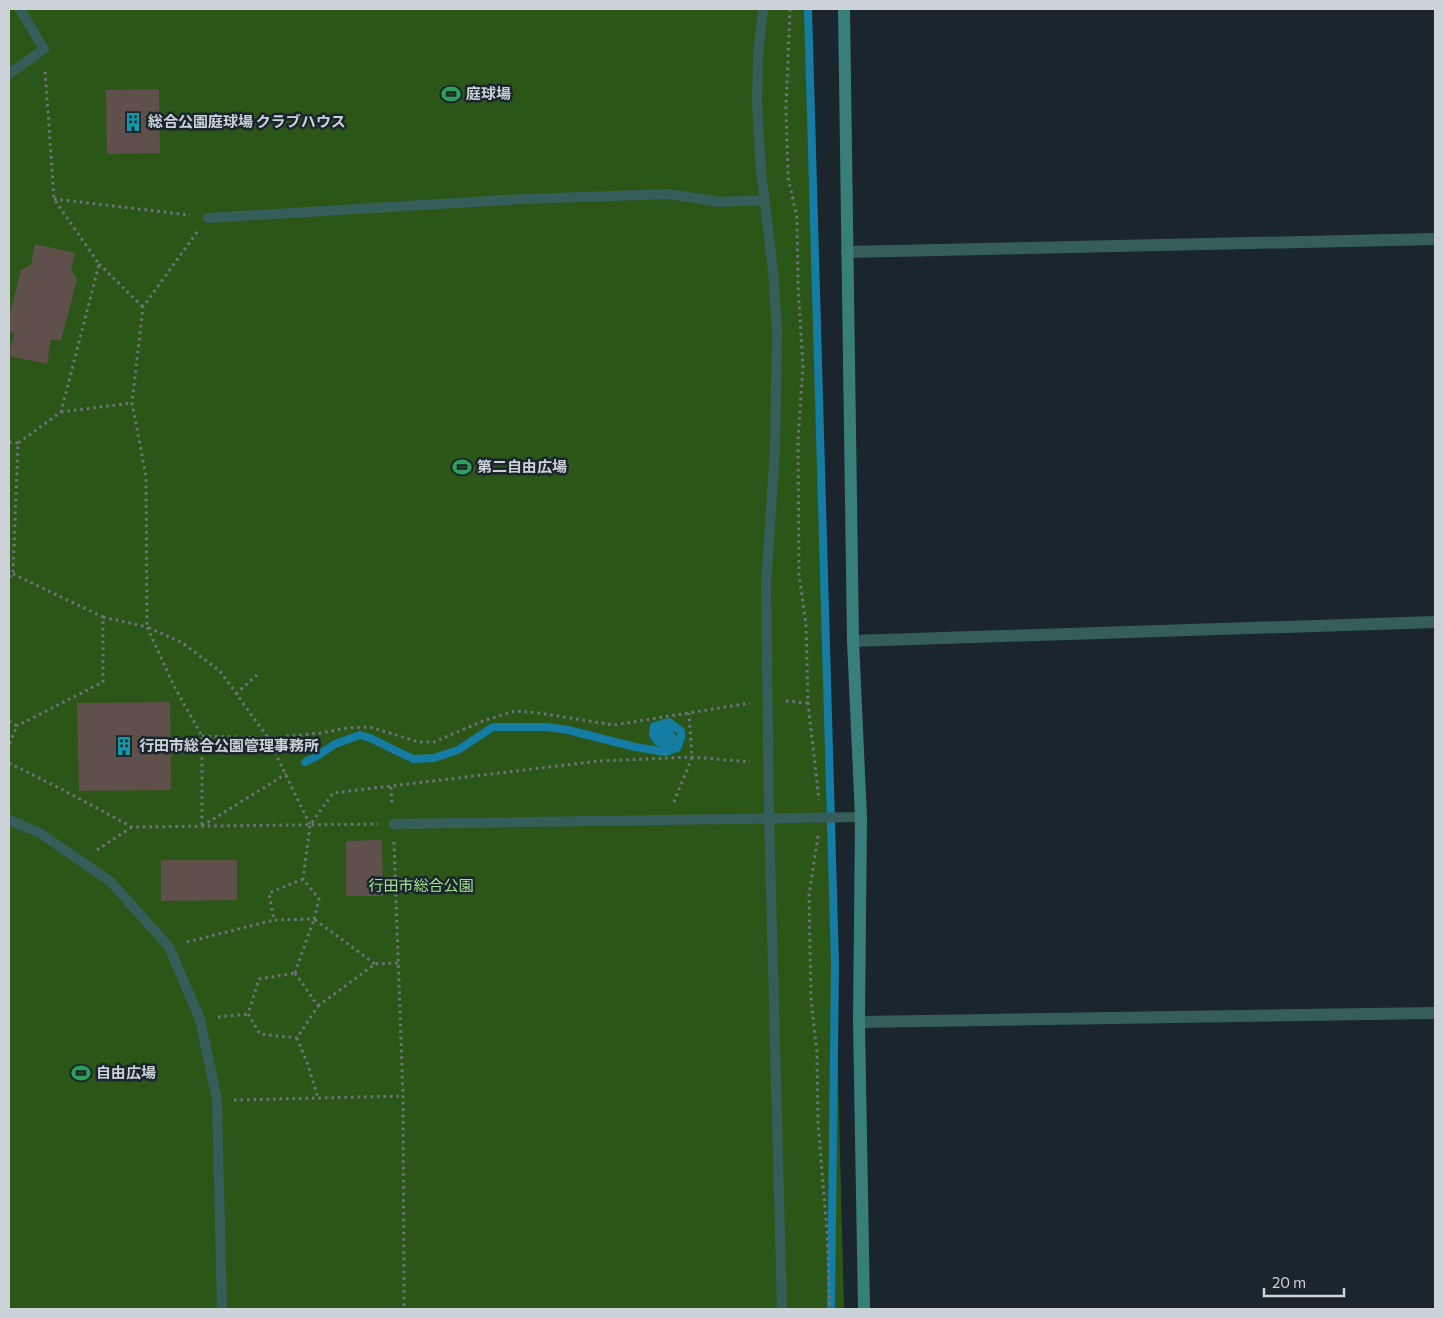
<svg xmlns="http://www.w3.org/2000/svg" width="1444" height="1318" viewBox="0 0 1444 1318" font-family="Commissioner,'Noto Sans JP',sans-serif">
<rect width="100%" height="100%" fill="#1a252e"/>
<!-- green -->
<path fill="#2b5618" d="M9,9h802l33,1300h-835z"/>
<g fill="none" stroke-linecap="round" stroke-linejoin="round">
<!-- stream -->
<path stroke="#157ca3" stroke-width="8" d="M808,9l27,955 -4,345
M305,762l14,-7 16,-11 25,-9 10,3 43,21 21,-1 24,-8 35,-23h54l21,3 67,17 30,5 12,-4 4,-10v-7l-12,-9 -15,4 -1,9 5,7 10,3 5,-7 -6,-10 -7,1 -1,4 3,5 3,1 1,-3"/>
</g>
<!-- building -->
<path fill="#60504b" d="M159,89l1,64 -53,1 -1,-64z
M35,244l40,9 -4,17 6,9 -16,62 -10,-2 -4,25 -38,-8 5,-22 -5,-3v-14l12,-47 10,-5z
M170,702l1,88 -92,1 -2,-88z
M382,840l1,56h-37v-55z
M161,860h76v40l-76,1z"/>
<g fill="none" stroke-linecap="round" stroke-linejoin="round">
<!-- path -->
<path stroke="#6c757d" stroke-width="3" stroke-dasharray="2.5 4" stroke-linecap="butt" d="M790,9l-4,98 2,70 9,41 1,66 5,83 -5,72 1,136 7,49 2,79 11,97
M54,199l136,16
M197,232l-54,75 -11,96 14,73 1,151 34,15 39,29 48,67 42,87
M99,264l44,43
M61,412l71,-9
M9,442l9,1
M13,574l90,43v65l-86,44
M9,577l4,-3 5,-131 43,-31 38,-148 -45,-65 -9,-129
M103,617l44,10 27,59 28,50v90
M236,694l24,-22
M786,701l22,2
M9,721l8,5 -8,19
M202,736l66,2 53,-5 26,-5 23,-1 49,15h15l49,-21 32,-10 24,2 75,12 136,-22
M9,763l54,27 69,37 246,-3
M391,787l1,19
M674,802l18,-45 -3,-44
M202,826l84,-52
M818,836l-9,59 2,104 6,54 1,69 9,110 3,77
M394,842l9,254 1,213
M97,850l35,-23
M303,879l-34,14 5,27 40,-1 5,-20 -16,-20 7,-54 23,-32 266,-32 93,-4 58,5
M187,942l87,-22
M295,973l23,33 -21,32 -37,-4 -12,-20 11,-35z
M295,973l19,-54 61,45
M318,1006l57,-42 24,-1
M218,1017l30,-3
M297,1038l11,27 10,33
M234,1100l169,-4"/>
<!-- lane -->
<path stroke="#355e5a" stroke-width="10" d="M763,9l-5,46 -1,48 4,68 12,100 4,60 -2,118 -9,135 3,233 13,492
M9,74l35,-25 -24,-40
M208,218l315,-19 146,-5 51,8 45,-2
M9,820l31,13 71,49 58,65 31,72 17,81 5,209
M394,824l467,-7"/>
<!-- street -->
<path stroke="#355e5a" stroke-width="12" d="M847,252l588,-13
M853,641l582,-19
M859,1022l576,-9"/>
<!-- secondary -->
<path stroke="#387f79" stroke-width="12" d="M844,9l9,632 8,176 -2,205 5,287"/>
</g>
<!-- icons -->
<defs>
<g id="stadium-bare" transform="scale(1.5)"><path d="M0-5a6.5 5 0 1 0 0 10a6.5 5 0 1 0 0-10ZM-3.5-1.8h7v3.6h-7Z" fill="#2e9e5b" stroke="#1a252e" stroke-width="2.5" paint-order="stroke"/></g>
<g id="building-bare" transform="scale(1.5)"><path d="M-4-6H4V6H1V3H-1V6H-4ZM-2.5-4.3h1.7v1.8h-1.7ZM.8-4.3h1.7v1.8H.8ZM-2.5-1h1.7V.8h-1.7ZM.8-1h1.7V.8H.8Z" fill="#0f9aa8" stroke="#1a252e" stroke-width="2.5" paint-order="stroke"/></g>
</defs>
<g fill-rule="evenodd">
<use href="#stadium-bare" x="451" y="94"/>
<use href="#building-bare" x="133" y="122"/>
<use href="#stadium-bare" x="462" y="467"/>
<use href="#building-bare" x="124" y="746"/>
<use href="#stadium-bare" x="81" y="1073"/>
</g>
<g text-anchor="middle" stroke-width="5" stroke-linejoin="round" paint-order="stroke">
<!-- poi labels -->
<g font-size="15" font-weight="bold" fill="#cbd2d8" stroke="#1a252e" text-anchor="start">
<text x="466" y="99">庭球場</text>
<text x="148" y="127">総合公園庭球場 クラブハウス</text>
<text x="477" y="472">第二自由広場</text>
<text x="139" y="751">行田市総合公園管理事務所</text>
<text x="96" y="1078">自由広場</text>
</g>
<!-- park labels -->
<g font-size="15" fill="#a3e38b" stroke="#1a252e">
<text x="421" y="891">行田市総合公園</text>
</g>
</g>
<!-- border -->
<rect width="1444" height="1318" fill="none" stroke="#cbd2d8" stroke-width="20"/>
<!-- scale -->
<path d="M1264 1288v8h80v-8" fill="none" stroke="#cbd2d8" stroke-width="2.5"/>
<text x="1272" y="1288" font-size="15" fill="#cbd2d8" stroke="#1a252e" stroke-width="4" paint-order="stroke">20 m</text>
</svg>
